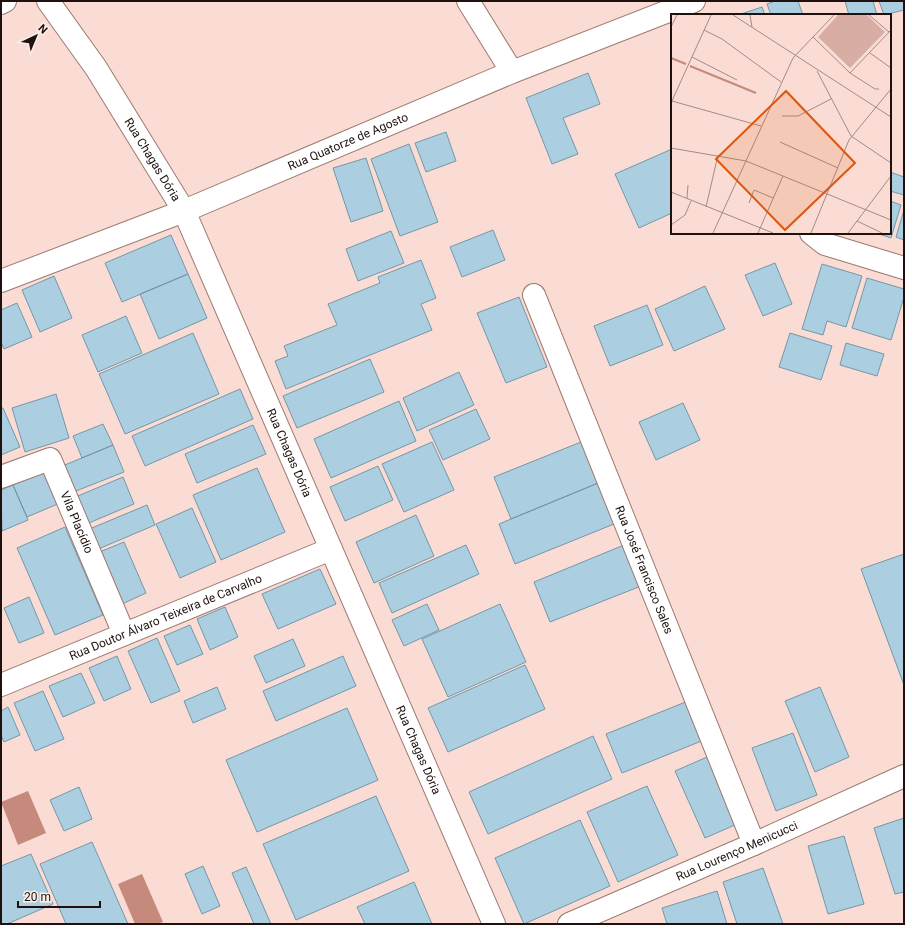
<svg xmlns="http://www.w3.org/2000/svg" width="905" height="925" viewBox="0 0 905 925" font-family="Roboto,sans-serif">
<rect width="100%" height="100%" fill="#fbdcd4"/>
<!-- water -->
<path fill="#c58a7b" d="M28,791l18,42 -28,12 -17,-43z
M142,874l21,48 -6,2h-22l-17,-40z"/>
<!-- building -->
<path fill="#abcfe1" stroke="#7497a8" d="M775,1h23l5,14h-32l-4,-11z
M845,1h28l4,14h-28z
M879,1h25v9l-20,5z
M762,7l3,8h-27z
M588,73l12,31 -37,14 15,36 -26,10 -26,-66z
M446,132l10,29 -30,11 -11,-29z
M409,144l29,78 -38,14 -29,-77z
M672,149v64l-33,15 -24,-54z
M366,158l17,53 -32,11 -18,-54z
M890,172l14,5v18l-14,-4z
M890,201l11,4 -10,33 -15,-5h14z
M904,210v30l-8,-3z
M493,230l12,30 -43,17 -12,-30z
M391,231l13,32 -46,18 -12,-32z
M171,235l17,39 -66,28 -17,-39z
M421,260l15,38 -15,6 11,26 -146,59 -11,-28 13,-5 -4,-10 53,-21 -9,-21 52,-21 -2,-6z
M775,263l17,41 -29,12 -18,-41z
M822,264l40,12 -16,51 -19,-6 -4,14 -21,-6z
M188,274l19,44 -48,21 -19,-45z
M54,276l18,42 -32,14 -18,-42z
M867,278l37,11v8l-13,43 -39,-12z
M705,286l20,43 -51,22 -19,-42z
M519,297l28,70 -41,16 -29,-70z
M17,303l15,34 -28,12 -3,-7v-32z
M647,305l16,40 -53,21 -16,-40z
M126,316l16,37 -44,19 -16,-37z
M193,333l26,61 -94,40 -26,-60z
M790,333l42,13 -11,34 -42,-13z
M846,343l38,11 -7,22 -37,-11z
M370,359l14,33 -87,36 -14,-32z
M459,372l15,33 -57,26 -14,-33z
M240,389l13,30 -108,47 -13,-30z
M56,394l13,44 -44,14 -13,-44z
M399,401l17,40 -85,37 -17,-39z
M683,403l17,37 -44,20 -17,-38z
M1,408h2l17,39 -19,8z
M476,409l14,30 -47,21 -14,-30z
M103,424l10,21 -31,13 -9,-22z
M253,425l13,29 -69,29 -12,-29z
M586,440l17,41 -92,38 -17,-42z
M432,442l22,48 -50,22 -22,-48z
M113,445l11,27 -53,21 -11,-26z
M378,466l15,34 -48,21 -15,-34z
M257,468l28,64 -64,28 -28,-65z
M46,471l14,32 -33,14 -14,-32z
M123,477l11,27 -50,21 -11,-27z
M603,481l16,41 -104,42 -16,-40z
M13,485l15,35 -26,11 -1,-41z
M147,505l8,20 -59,25 -9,-20z
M192,508l24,54 -36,16 -24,-54z
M416,515l18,41 -60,27 -18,-41z
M65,527l38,88 -48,20 -38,-87z
M124,542l22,51 -26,12 -23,-52z
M466,545l13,29 -87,39 -13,-30z
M624,545l17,41 -91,36 -16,-40z
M904,554v131l-43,-116z
M320,569l16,35 -58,25 -16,-35z
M29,597l15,36 -25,10 -15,-35z
M427,604l12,26 -35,16 -12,-26z
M500,604l26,58 -78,35 -26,-58z
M225,607l13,30 -28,13 -13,-31z
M190,625l13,29 -26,11 -13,-29z
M157,638l23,53 -29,12 -23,-52z
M293,639l12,27 -39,17 -12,-27z
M117,656l14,33 -27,12 -15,-33z
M343,656l13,30 -80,35 -13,-30z
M525,665l20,44 -97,43 -20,-44z
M81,673l14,30 -32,14 -14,-31z
M217,687l9,22 -33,14 -9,-22z
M820,687l29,70 -34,15 -30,-71z
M43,691l21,48 -29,12 -21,-48z
M688,701l16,39 -82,33 -16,-39z
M8,707l12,28 -16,7 -3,-7v-24z
M347,708l31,72 -121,52 -31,-72z
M793,733l24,62 -41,16 -24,-63z
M593,736l19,43 -124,55 -19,-42z
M714,754l30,67 -39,17 -30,-67z
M647,786l31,69 -60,27 -31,-70z
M79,787l13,32 -28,12 -14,-31z
M376,796l33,75 -113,49 -33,-76z
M904,818v74l-9,2 -21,-66z
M580,820l30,66 -86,38 -29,-66z
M844,836l20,68 -36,10 -20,-68z
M92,842l36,82h-62l-26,-60z
M31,854l22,50 -46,20h-6v-58z
M203,866l17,40 -18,8 -17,-40z
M246,867l25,57h-17l-22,-51z
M763,868l20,56h-46l-14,-42z
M414,882l18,42h-67l-8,-17z
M717,891l10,33h-60l-5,-16z"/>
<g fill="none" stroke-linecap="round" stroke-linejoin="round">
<!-- minor casing -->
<g stroke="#9c7970" stroke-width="24">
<g id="minor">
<path d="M468,1l44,71"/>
<path d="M1,3l4,-2"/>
<path d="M811,233l14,11 79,24"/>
<path id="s1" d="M534,295l220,549"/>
<path id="s2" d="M1,477l49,-18 74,175"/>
<path id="s3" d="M1,685l330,-136"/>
</g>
</g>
<!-- tertiary casing -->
<g stroke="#9c7970" stroke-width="24">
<g id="tertiary">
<path id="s4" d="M48,1l48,67 88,143 310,713"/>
<path id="s5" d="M1,281l183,-70 328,-139 182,-71"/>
</g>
</g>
<!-- secondary casing -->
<g stroke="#9c7970" stroke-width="24">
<g id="secondary">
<path id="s6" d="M569,924l185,-80 150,-68"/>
</g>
</g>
<!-- minor -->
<use href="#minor" stroke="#fff" stroke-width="22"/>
<!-- tertiary -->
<use href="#tertiary" stroke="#fff" stroke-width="22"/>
<!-- secondary -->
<use href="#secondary" stroke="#fff" stroke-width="22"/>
</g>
<g text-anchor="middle" stroke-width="4" stroke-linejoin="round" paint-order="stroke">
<!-- street labels -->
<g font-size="12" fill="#1e110e" stroke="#fdede9">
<text dy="4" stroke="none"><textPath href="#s5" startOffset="374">Rua Quatorze de Agosto</textPath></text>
<text dy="4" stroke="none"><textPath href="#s4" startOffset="190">Rua Chagas Dória</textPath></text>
<text dy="4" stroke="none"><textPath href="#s4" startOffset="514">Rua Chagas Dória</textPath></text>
<text dy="4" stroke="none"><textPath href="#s2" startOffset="121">Vila Placídio</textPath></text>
<text dy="4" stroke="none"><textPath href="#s1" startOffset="296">Rua José Francisco Sales</textPath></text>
<text dy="4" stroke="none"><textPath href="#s3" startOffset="178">Rua Doutor Álvaro Teixeira de Carvalho</textPath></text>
<text dy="4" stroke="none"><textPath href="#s4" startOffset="838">Rua Chagas Dória</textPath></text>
<text dy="4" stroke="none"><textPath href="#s6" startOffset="183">Rua Lourenço Menicucci</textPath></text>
</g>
</g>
<!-- overview -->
<g transform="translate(671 14)">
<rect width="220" height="220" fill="#fbdcd4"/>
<path d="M167,1h29l18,17 -35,36 -32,-31z" fill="#d8aea4"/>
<path fill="none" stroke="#c58a7b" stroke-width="2" d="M0,44l15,6M19,52l66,27"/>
<path fill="none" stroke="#a38b85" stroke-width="1" d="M62,1l158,102M79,1l2,12M198,1l20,17M0,13l6,-12M33,16l18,9 59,43M142,23l37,36 25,16h4M199,39l21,15M21,43l45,23M146,57l34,65 40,27M179,59l41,-43M1,87l89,25M0,89l40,-88M111,102h16l33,-17M109,128l58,26M0,134l75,13 145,59M0,178l102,41M16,184l1,-13M78,189l5,-13 19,8M35,193l12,-52M186,207l25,12M0,211l14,-10 6,-14M42,219l80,-175 41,-43M87,219l25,-57M140,219l38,-93 42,-51M177,219l43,-57"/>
<path fill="#de550c" fill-opacity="0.15" stroke="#de550c" stroke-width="2" d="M115,77l69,72 -70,67 -69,-71z"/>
<rect width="220" height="220" fill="none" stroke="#1e110e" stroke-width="2"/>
</g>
<!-- border -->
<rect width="905" height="925" fill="none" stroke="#1e110e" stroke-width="4"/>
<!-- north arrow -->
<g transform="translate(36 36) rotate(44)" stroke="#fdede9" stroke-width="3" paint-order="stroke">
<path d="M0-3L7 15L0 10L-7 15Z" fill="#1e110e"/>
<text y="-6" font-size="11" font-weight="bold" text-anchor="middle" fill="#1e110e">N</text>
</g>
<!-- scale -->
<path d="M18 901v6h82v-6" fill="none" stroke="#1e110e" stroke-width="2"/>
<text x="24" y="901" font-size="12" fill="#1e110e" stroke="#fdede9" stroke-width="3" paint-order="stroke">20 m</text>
</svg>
